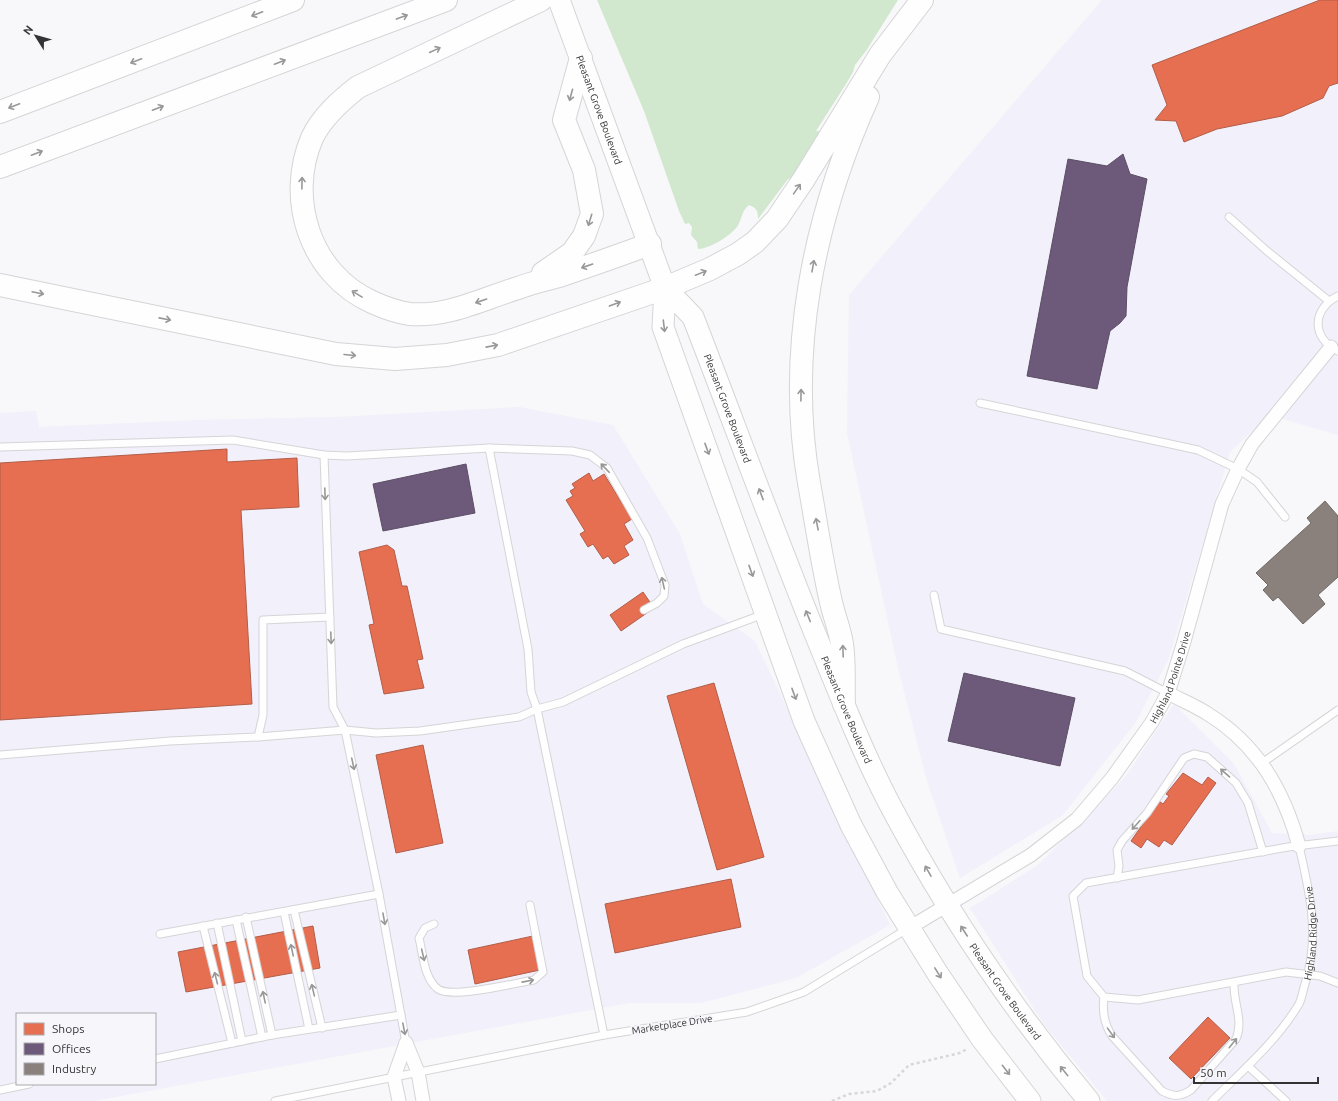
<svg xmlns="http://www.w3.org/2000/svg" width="1338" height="1101" viewBox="0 0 1338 1101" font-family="Ubuntu,sans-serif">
<rect width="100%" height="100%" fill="#f8f7f9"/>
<!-- commercial -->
<path fill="#f2f0fb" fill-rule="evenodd" d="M1102,0h236v435l-69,-20 -39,37 -61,206 -33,64 -73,93 -103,63 -33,-97 -29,-113 -51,-235 2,-138z
M519,407l94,18 67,109 23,70 52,37 135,284 -94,53 -95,25h-72l-535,98h-94v-688l36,-2 3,16 159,-7 138,-3zM17,1014h138v70h-138z
M1174,704l60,60 38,69 39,2 27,-4v270h-231l-64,-78 -73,-115 68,-43 88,-89z"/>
<!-- green -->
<path fill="#d1e8cf" d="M597,0h301l-32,51 -11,14 -2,7 -7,12 -30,47h6l-29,47 -5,1 -30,40c0,-8 -1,-11 -9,-14 -8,6 -7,15 -12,22 -7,9 -28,22 -39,22l-1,-7 -6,-7 1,-8 -3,-4 -4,1 -6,-13 -35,-100z"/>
<!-- shops -->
<path fill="#e76f51" stroke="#b15d48" d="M1320,0h18v83l-9,3 -6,12 -41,18 -65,13 -33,13 -8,-21 -21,-1 12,-15 -15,-40z
M227,449v13l70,-4 2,49 -58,3 11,194 -252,16v-257z
M589,473l4,8 11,-7 28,45 -8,5 9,16 -9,6 5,9 -15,9 -6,-8 -5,3 -10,-15 -5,3 -8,-13 5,-3 -19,-31 7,-4 -3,-5 5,-3 -3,-4z
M387,545l7,5 8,36h5l16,73 -6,1 7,28 -40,6 -15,-69 5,-1 -15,-72z
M643,592l11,16 -33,23 -11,-16z
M714,683l50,174 -47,13 -50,-174z
M423,745l20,98 -47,10 -20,-98z
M1183,773l19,12 6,-8 8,6 -44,62 -8,-5 -5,7 -12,-8 -6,9 -10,-7 28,-40 4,3 6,-8 -3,-2z
M731,879l10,48 -126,26 -10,-49z
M313,926l7,42 -134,24 -8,-40z
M533,936l7,34 -65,14 -7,-34z
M1208,1017l22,21 -39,41 -22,-21z"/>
<!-- offices -->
<path fill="#6d597a" stroke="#5c4e65" d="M1123,154l7,20 17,5 -20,108 -1,29 -6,7 -10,8 -13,58 -70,-13 41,-217 39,7z
M466,464l9,49 -92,18 -10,-47z
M964,673l111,25 -15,68 -112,-25z"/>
<!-- industry -->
<path fill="#8a817c" stroke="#706a66" d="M1325,501l13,15v61l-20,18 7,9 -22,20 -25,-27 -5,4 -10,-11 5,-5 -12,-12 55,-50 -4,-5z"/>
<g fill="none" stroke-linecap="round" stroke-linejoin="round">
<!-- lane casing -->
<g stroke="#d5d4d6" stroke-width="9">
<g id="lane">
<path d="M1229,217l38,34 62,50"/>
<path d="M1338,296c-26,13 -27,42 0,55"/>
<path d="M980,403l218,47 40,19 19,13 28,35"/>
<path d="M0,447l233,-7 91,15 23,1 142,-8 83,3 18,4 17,13 40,70 18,47 -1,11 -7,7 -13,7"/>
<path d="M489,448l39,201 3,43 6,17 67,326"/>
<path d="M324,455l9,252 12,23 34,164 27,149"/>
<path d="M934,595l7,34 184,42 43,22"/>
<path d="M258,737l5,-22v-95l67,-3"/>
<path d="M0,755l170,-14 88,-4 87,-7 31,3 44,-2 99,-14 18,-8 26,-7 120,-58 81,-30"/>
<path d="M1262,763l76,-53"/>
<path d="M1338,841l-50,6 -202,36 -13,13 14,80 17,21 34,3 148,-28 34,4 18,7"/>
<path d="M1117,878l2,-12 -2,-16 5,-9 25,-28 37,-55 10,-4 13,3 29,26 12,20 15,49"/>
<path d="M294,910l28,118"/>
<path d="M284,912l25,117"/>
<path d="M246,917l26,118"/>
<path d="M236,920l26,117"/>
<path d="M217,923l25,118"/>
<path d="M434,924l-9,4 -6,10c4,16 5,41 19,51 14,10 77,-6 96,-9l9,-8 -13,-67"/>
<path d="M203,926l29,117"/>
<path d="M160,934l219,-40"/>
<path d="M1104,997c-2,15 0,27 8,39l50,55c12,6 18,6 29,-1l45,-51c8,-19 -3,-36 -2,-56"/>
<path d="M155,1059l117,-24 129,-20"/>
<path d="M1248,1066l38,35"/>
<path d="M0,1090l29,-6"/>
<path d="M275,1101l329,-66 143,-23 57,-20 103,-63"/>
<path id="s1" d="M1212,1101c30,-30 65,-60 87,-97 3,-6 4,-14 6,-20 15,-48 5,-91 -6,-138"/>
</g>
</g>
<!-- street casing -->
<g stroke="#d5d4d6" stroke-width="15">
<g id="street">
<path d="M1168,693c13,7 28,13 40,21 50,31 76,77 91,132"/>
<path id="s2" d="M909,928l122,-73 46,-36 35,-41 40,-56 16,-29 15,-48 39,-141 16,-35 14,-25 79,-97"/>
<path d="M406,1043l12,29 5,29"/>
<path d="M399,1101l-5,-24 12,-34"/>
</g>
</g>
<!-- primary casing -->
<g stroke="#d5d4d6" stroke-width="23">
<g id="primary">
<path id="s3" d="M559,0l106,288 -2,39 141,394 47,104 36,67 51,82 44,65 48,62"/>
<path id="s4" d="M665,288l28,29c41,106 80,213 123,319 23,56 45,113 73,167 56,106 123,206 200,298"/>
</g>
</g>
<!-- highway casing -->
<g stroke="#d5d4d6" stroke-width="24">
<path id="highway" d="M541,0l-183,87c-18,14 -36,30 -46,51 -26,61 -2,136 60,164 13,6 24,10 38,12 38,3 72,-15 108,-26 13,-5 27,-8 41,-12 30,-10 61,-21 91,-32
M0,112l293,-112
M0,167l446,-167
M543,273l29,-20 12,-17 8,-22 -8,-44 -20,-50 17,-62
M0,285l336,69 59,5 52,-4 51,-10 167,-57 45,-19 28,-15 17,-12 22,-23 27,-40 76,-124 42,-55
M844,704c-1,-19 1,-41 -2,-60 -2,-14 -8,-28 -11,-42 -9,-39 -15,-80 -22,-119 -23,-132 5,-266 59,-386"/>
</g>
<!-- path -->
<path stroke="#d7d7d8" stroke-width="2.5" stroke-dasharray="3 3" stroke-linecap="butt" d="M832,1101l17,-7 28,-3 14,-8 18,-18 51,-12 7,-4"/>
<!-- lane -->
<use href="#lane" stroke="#fefefe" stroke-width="7"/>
<!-- street -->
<use href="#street" stroke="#fefefe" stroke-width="13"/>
<!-- primary -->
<use href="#primary" stroke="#fefefe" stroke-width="21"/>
<!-- highway -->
<use href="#highway" stroke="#fefefe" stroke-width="22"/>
</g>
<!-- one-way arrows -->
<defs><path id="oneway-shaft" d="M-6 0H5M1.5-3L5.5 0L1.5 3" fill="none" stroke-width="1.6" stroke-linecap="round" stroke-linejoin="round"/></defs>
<g stroke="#989899">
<use href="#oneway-shaft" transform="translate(257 14) rotate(159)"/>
<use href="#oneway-shaft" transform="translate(402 17) rotate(-20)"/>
<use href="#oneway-shaft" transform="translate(435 50) rotate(-25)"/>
<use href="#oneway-shaft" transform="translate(136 61) rotate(159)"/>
<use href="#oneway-shaft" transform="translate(280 62) rotate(-21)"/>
<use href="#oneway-shaft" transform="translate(571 95) rotate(105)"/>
<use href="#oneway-shaft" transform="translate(14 106) rotate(159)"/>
<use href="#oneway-shaft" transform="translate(158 108) rotate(-21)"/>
<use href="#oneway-shaft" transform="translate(37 153) rotate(-21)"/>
<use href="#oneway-shaft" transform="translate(302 183) rotate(-89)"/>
<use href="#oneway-shaft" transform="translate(797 189) rotate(-55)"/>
<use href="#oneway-shaft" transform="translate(590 220) rotate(107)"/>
<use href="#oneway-shaft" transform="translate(587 266) rotate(161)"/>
<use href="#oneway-shaft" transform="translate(813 266) rotate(-80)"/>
<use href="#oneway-shaft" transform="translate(701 273) rotate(-22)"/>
<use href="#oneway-shaft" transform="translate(38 293) rotate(12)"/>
<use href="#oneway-shaft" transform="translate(357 294) rotate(-149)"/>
<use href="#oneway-shaft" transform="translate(481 301) rotate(161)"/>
<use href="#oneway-shaft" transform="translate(615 304) rotate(-20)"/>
<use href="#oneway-shaft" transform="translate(165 319) rotate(11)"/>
<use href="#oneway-shaft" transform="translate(664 326) rotate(83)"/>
<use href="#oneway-shaft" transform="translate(492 346) rotate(-11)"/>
<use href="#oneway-shaft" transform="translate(350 355) rotate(5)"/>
<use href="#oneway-shaft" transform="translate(801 395) rotate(-89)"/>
<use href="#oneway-shaft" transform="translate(707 449) rotate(70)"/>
<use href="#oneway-shaft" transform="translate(605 468) rotate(-134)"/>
<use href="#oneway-shaft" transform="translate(325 494) rotate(88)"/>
<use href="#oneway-shaft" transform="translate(761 494) rotate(-111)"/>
<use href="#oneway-shaft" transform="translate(817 524) rotate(-101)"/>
<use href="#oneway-shaft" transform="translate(751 571) rotate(70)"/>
<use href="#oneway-shaft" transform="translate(663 583) rotate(-103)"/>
<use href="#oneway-shaft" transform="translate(808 616) rotate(-112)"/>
<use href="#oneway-shaft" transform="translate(331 638) rotate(88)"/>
<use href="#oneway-shaft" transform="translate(843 651) rotate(-92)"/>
<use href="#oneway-shaft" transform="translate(794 694) rotate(70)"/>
<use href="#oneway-shaft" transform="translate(353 764) rotate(78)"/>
<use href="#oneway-shaft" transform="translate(1225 773) rotate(-139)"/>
<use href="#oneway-shaft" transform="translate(1136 825) rotate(132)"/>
<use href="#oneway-shaft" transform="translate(928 871) rotate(-120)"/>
<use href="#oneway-shaft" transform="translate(384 919) rotate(80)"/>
<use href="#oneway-shaft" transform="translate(964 931) rotate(-123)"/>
<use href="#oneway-shaft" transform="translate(292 950) rotate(-102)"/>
<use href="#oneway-shaft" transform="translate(423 955) rotate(77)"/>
<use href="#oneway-shaft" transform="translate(938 973) rotate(58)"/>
<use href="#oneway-shaft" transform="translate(216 978) rotate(-104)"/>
<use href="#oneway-shaft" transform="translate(528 981) rotate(-11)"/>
<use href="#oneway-shaft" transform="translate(313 990) rotate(-103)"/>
<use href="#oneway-shaft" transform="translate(264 997) rotate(-102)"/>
<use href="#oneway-shaft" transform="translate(404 1029) rotate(79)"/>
<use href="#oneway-shaft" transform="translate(1111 1033) rotate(54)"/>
<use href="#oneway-shaft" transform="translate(1233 1043) rotate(-51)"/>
<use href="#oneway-shaft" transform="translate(1006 1070) rotate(52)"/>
<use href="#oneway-shaft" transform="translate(1064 1071) rotate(-129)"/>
</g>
<g text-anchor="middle" stroke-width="4" stroke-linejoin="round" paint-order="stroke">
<!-- street labels -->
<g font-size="10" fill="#333334" stroke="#f7f6fa">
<text dy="4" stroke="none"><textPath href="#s3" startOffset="117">Pleasant Grove Boulevard</textPath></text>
<text dy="4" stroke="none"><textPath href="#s4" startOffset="138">Pleasant Grove Boulevard</textPath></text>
<text dy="4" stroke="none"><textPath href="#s2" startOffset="372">Highland Pointe Drive</textPath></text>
<text dy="4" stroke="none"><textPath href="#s4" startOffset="462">Pleasant Grove Boulevard</textPath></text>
<text dy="4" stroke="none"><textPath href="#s1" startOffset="203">Highland Ridge Drive</textPath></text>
<text dy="4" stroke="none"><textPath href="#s4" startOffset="786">Pleasant Grove Boulevard</textPath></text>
<text transform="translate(672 1024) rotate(-9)" y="4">Marketplace Drive</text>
</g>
</g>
<!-- legend -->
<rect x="16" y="1013" width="140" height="72" fill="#f7f6fa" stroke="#a9a8ab"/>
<rect x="24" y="1023" width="20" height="12" fill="#e76f51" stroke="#a9a8ab"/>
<text x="52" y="1033" font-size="12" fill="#333334">Shops</text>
<rect x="24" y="1043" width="20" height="12" fill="#6d597a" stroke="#a9a8ab"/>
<text x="52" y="1053" font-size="12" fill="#333334">Offices</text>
<rect x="24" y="1063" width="20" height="12" fill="#8a817c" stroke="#a9a8ab"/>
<text x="52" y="1073" font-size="12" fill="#333334">Industry</text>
<!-- north arrow -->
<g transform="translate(36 36) rotate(307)" stroke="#f7f6fa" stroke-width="3" paint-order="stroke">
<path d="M0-3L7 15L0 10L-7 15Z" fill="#333334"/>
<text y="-6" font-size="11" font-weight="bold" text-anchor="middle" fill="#333334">N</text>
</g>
<!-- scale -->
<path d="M1194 1077v6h124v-6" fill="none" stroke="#333334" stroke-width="2"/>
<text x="1200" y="1077" font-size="12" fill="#333334" stroke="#f7f6fa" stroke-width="3" paint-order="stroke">50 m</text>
</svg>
